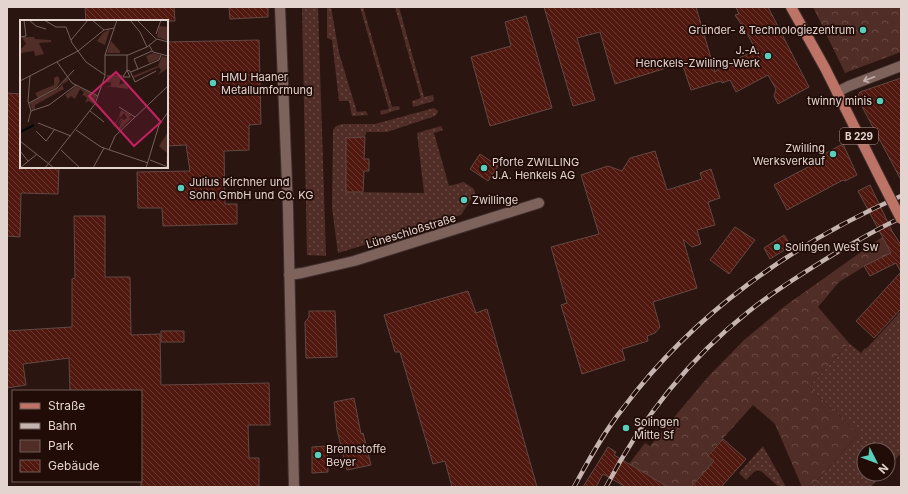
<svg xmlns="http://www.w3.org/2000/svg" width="908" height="494" viewBox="0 0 908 494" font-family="Inter,sans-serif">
<defs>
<pattern id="green-dots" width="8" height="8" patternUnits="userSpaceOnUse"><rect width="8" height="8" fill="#502d26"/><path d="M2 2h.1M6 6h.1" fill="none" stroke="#694b44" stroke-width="1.8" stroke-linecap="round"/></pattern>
<pattern id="forest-crowns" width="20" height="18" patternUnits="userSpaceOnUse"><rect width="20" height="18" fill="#502d26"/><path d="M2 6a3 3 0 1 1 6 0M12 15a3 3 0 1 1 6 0" fill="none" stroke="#694b44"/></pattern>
<pattern id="building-back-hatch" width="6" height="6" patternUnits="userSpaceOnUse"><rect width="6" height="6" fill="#51180f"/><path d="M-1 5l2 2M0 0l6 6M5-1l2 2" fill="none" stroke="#6a3931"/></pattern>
</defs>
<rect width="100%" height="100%" fill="#2b1511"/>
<!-- green -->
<path fill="url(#green-dots)" d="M302,7h16l8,249 -19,-1z
M327,7h4l8,46 18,59 9,-1 2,4 -16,1 -3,-15h-10l-7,-61 -5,-2z
M360,7h3l29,100 7,-1 1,3 -19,6 -1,-4 9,-2z
M395,7h4l25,90 9,-2 1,6 -21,6 -1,-6 9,-3z
M434,108l4,3 -1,3 -2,2 -48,16h-21l-1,5 -19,1v54l78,1 -7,-60 24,-7 2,4 -9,3 15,53 15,-4 10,7 1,4 -14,22 -123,38 -6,-45 1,-78 3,-4 6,-2h33z
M901,311v142l-13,15v-18h-24v24h18l-11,13h-60l48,-53 -50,-47 40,-44 12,10 4,-5 1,1z
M763,446l23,41h-7l-17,-15 -4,-2 -4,2 -8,8 -7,-7z"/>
<!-- forest -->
<path fill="url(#forest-crowns)" d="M813,7h88v45l-56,21z
M882,237l9,16 -26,13 -26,16 -21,25 31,36 -40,44 50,47 -48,53h-9l-27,-63 -22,-19 -45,50 6,6 -22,25 1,1h-25l-39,-23 16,-21 5,3 57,-68 37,-38 41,-34z"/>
<!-- building -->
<path fill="url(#building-back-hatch)" stroke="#624843" d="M85,7h89l1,14h-89z
M229,7h39v10l-38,2z
M544,7h152l19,65 7,-6 34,-16 -14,-26h-1l-6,-9 4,-1 -3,-7h32l41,80 -31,17 -4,-8 2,-7 -8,-14 -32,17 -6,-12 -8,3 -1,-2 -30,9 -9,-27 -67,21 -15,-52 -23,6 18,62 -22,6z
M526,16l26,92 -62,18 -19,-69 40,-11 -6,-24z
M259,40l2,84 -12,1v25l-25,1 1,53h12v20l-74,2 -1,-18h-24l-1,-36 53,-1 -4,-26 -19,1v-104z
M901,78v102l-44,-83 3,-5z
M7,93l14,1v73h38l-1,27 -37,-1 -1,44 -13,-1z
M365,137l-1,22h5v12h-5l-1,21h-17v-54z
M843,144l14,31 -12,6 -2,-1 -56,30 -13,-25 34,-18 6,-5 -1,-2z
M655,151l12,39 35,-11 -2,-6 11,-4 9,29 -12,4 7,23 -18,5 4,14 -9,3 -9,-8 14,49 -44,14 7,25 -5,6 -8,3 1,5 -26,8 3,11 -43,14 -21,-69 6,-2 -16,-56 48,-13 -18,-59 27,-9 14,5 8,-13z
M480,154l18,12 -10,15 -18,-12z
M870,185l22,46 9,14v64l-27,29 -18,-17 45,-49 -5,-9 -26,13 -6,-10 27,-13 -33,-62z
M74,216h31v61h25l1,58 29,-1 1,51 108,-2 1,42h-22l1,33h10v29h-118v-96h-71l-1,-33 -46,6 3,21 -19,3v-57l65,-4v-48l3,-1z
M735,227l20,13 -26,34 -19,-14z
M784,235l7,11 -21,13 -6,-11z
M468,291l8,22 11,-4 50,178h-85l-7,-26 -12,3 -33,-112h-5l-11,-37z
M309,311h26l2,46 -31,1 -1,-36 4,-5z
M161,331h23v11h-23z
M354,398l7,36 2,-1 8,32 -24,5 -10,-40 -3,-28z
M723,439l23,20 -25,28h-30l23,-26 -6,-5z
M327,446l1,26 -16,1v-26z
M608,447l8,5 -2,3 54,32h-42l-23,-13 -7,13h-13z"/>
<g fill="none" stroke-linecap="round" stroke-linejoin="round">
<!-- street casing -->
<g stroke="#40302f" stroke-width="12">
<path id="street" d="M280,7l8,201 6,279
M837,92l12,-6 52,-20
M289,275l13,-2 52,-12 185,-58"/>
</g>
<!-- primary casing -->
<g stroke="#40302f" stroke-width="12">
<path id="primary" d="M791,7l34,61 56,112"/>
</g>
<!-- street -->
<use href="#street" stroke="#7e635d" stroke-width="10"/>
<!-- primary -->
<use href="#primary" stroke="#bd7467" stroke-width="10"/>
<!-- rail casing -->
<g stroke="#c5b4b0" stroke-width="4.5">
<path id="rail" d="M574,487c15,-28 30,-55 50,-80 70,-94 170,-164 277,-211
M606,487c35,-67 83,-128 142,-175 27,-22 57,-40 86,-58 22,-12 44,-26 67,-36"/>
</g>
<!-- rail -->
<use href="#rail" stroke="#210c08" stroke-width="3" stroke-dasharray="9" stroke-linecap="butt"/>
<!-- primary-bridge casing -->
<g stroke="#40302f" stroke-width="12" stroke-linecap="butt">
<path id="primary-bridge" d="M881,180l20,39"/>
</g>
<!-- primary-bridge -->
<use href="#primary-bridge" stroke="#bd7467" stroke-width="10"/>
</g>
<!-- one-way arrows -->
<defs><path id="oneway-shaft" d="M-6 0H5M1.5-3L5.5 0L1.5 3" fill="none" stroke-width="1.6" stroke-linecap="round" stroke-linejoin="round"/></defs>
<use stroke="#c5b2ae" href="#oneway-shaft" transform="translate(869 79) rotate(159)"/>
<!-- markers -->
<g fill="#5acebc" stroke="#210c08" stroke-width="1.5">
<circle cx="863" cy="30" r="4"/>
<circle cx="768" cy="56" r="4"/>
<circle cx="213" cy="83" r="4"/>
<circle cx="880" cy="101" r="4"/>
<circle cx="833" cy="154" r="4"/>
<circle cx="484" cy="168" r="4"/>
<circle cx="181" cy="188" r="4"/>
<circle cx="464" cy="200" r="4"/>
<circle cx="777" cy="247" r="4"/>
<circle cx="626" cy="428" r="4"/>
<circle cx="318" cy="455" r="4"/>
</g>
<g text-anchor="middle" stroke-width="3.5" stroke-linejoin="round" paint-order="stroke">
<!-- shield labels -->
<rect fill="#210c08" stroke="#aa9894" stroke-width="1" x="840" y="128" width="38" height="16" rx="3"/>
<g font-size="10" font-weight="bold" fill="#e4d4d0">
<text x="859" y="140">B 229</text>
</g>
<!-- poi labels -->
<g font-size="11" fill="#e4d4d0" stroke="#210c08" text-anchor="start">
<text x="855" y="34" text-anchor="end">Gründer- &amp; Technologiezentrum</text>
<text x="760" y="54" text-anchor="end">J.-A.<tspan x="760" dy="13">Henckels-Zwilling-Werk</tspan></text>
<text x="221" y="81">HMU Haaner<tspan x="221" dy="13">Metallumformung</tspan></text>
<text x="872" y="105" text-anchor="end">twinny minis</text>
<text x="825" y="152" text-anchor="end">Zwilling<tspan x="825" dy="13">Werksverkauf</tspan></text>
<text x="492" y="166">Pforte ZWILLING<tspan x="492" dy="13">J.A. Henkels AG</tspan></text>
<text x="189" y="186">Julius Kirchner und<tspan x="189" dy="13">Sohn GmbH und Co. KG</tspan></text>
<text x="472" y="204">Zwillinge</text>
<text x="785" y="251">Solingen West Sw</text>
<text x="634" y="426">Solingen<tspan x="634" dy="13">Mitte Sf</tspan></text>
<text x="326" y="453">Brennstoffe<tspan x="326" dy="13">Beyer</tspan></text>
</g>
<!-- street labels -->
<g font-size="11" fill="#e4d4d0" stroke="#210c08">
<text transform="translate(411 231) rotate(-17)" y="4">Lüneschloßstraße</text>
</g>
</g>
<!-- overview -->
<g transform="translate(20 20)">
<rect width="148" height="148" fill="#2b1511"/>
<path d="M139,6l9,1v14l-11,-4zM90,9l-5,16 -8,-4 6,-8zM91,21l9,10v2h-13zM133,33l7,2 -1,4 -10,4 -3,-7zM142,36l6,2v10l-10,7 3,-5 -2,-3 -25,11 -1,-2 25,-10zM87,55h16l-2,3h-5l-1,5 -9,-1zM38,56l2,5 -3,6 -19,11 -3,-5 19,-8v-7zM47,58l2,2 -7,5 2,4 -29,16v4l-3,1 -2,-7 30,-16zM101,90l10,5 -2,3 4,-1 -15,14 4,-12 -6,9 5,-10h-2l-5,9 -1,-1 6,-9 5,3 3,-2 -3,-5 -3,4 -2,-1zM148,112v33h-2l1,-12 -8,-7z" fill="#502d26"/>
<path d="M2,17h12l1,2 16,1v2l-12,1 5,11 -9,2 -1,-5 -13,2 -1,-3 6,-6zM95,58h6l-2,7 8,-3 1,7 -24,-3h7v-3h4zM56,66l21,10 -4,8 -4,-3 -4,2 2,-5 -4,-3 -3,4 4,-7 -4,-3 -5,10 -4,-3 -3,3 -3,-4z" fill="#502d26"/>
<path fill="none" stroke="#020a09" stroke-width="2" d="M0,112l14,-7"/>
<path fill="none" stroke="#75615d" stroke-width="1" d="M9,0l7,6 10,3M24,0l12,7h10l6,16 14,19 19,13M72,0l12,10M110,0l10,12 7,15M117,0l19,19M136,14l5,-14M0,17l6,-1 -2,-16M51,20l17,-20M129,25l4,7 15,4M85,35l12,-35M37,42l15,21 26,13M118,49l-4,-10 18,-8M107,50l3,1 5,11 21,-11M107,50l-4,7h7l-3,-7v-15M111,52l28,-12 2,-5M0,61l58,-30 26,-21 10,-2M9,83l28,-15 17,-18M99,87l16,10M11,91l18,-6 27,-20M70,91l14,11M8,102l3,-11 -3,-10 2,-25M18,103l33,13M56,110l25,17 47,16M16,111l10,10 9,-12M0,121l34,27M41,130l19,18M89,130l6,-14 53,-50M0,131l8,10M130,140l18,7M0,148l17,-14M25,148l50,-64 10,-28v-21h23l19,-8 10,-8 11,3M73,148l11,-20M126,148l13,-43 9,-13"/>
<path fill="#c42161" fill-opacity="0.15" stroke="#c42161" stroke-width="2" d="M96,52l45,50 -27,24 -45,-50z"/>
<rect width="148" height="148" fill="none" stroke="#e4d4d0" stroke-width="2"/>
</g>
<!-- border -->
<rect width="908" height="494" fill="none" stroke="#e4d4d0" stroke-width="16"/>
<!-- legend -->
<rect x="12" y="390" width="130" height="92" fill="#210c08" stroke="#6f5c58"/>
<rect x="20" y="403" width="20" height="6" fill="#bd7467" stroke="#6f5c58"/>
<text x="48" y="410" font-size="12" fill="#e4d4d0">Straße</text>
<rect x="20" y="423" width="20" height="6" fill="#c5b4b0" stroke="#6f5c58"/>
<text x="48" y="430" font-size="12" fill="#e4d4d0">Bahn</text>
<rect x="20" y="440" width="20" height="12" fill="#502d26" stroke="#6f5c58"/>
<text x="48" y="450" font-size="12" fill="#e4d4d0">Park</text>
<rect x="20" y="460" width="20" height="12" fill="url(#building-back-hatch)" stroke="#6f5c58"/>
<text x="48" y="470" font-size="12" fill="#e4d4d0">Gebäude</text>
<!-- north arrow -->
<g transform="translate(876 462) rotate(132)"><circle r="19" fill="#210c08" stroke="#6f5c58"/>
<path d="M0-3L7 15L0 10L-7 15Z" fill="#5acebc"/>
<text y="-6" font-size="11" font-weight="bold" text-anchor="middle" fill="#e4d4d0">N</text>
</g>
</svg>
